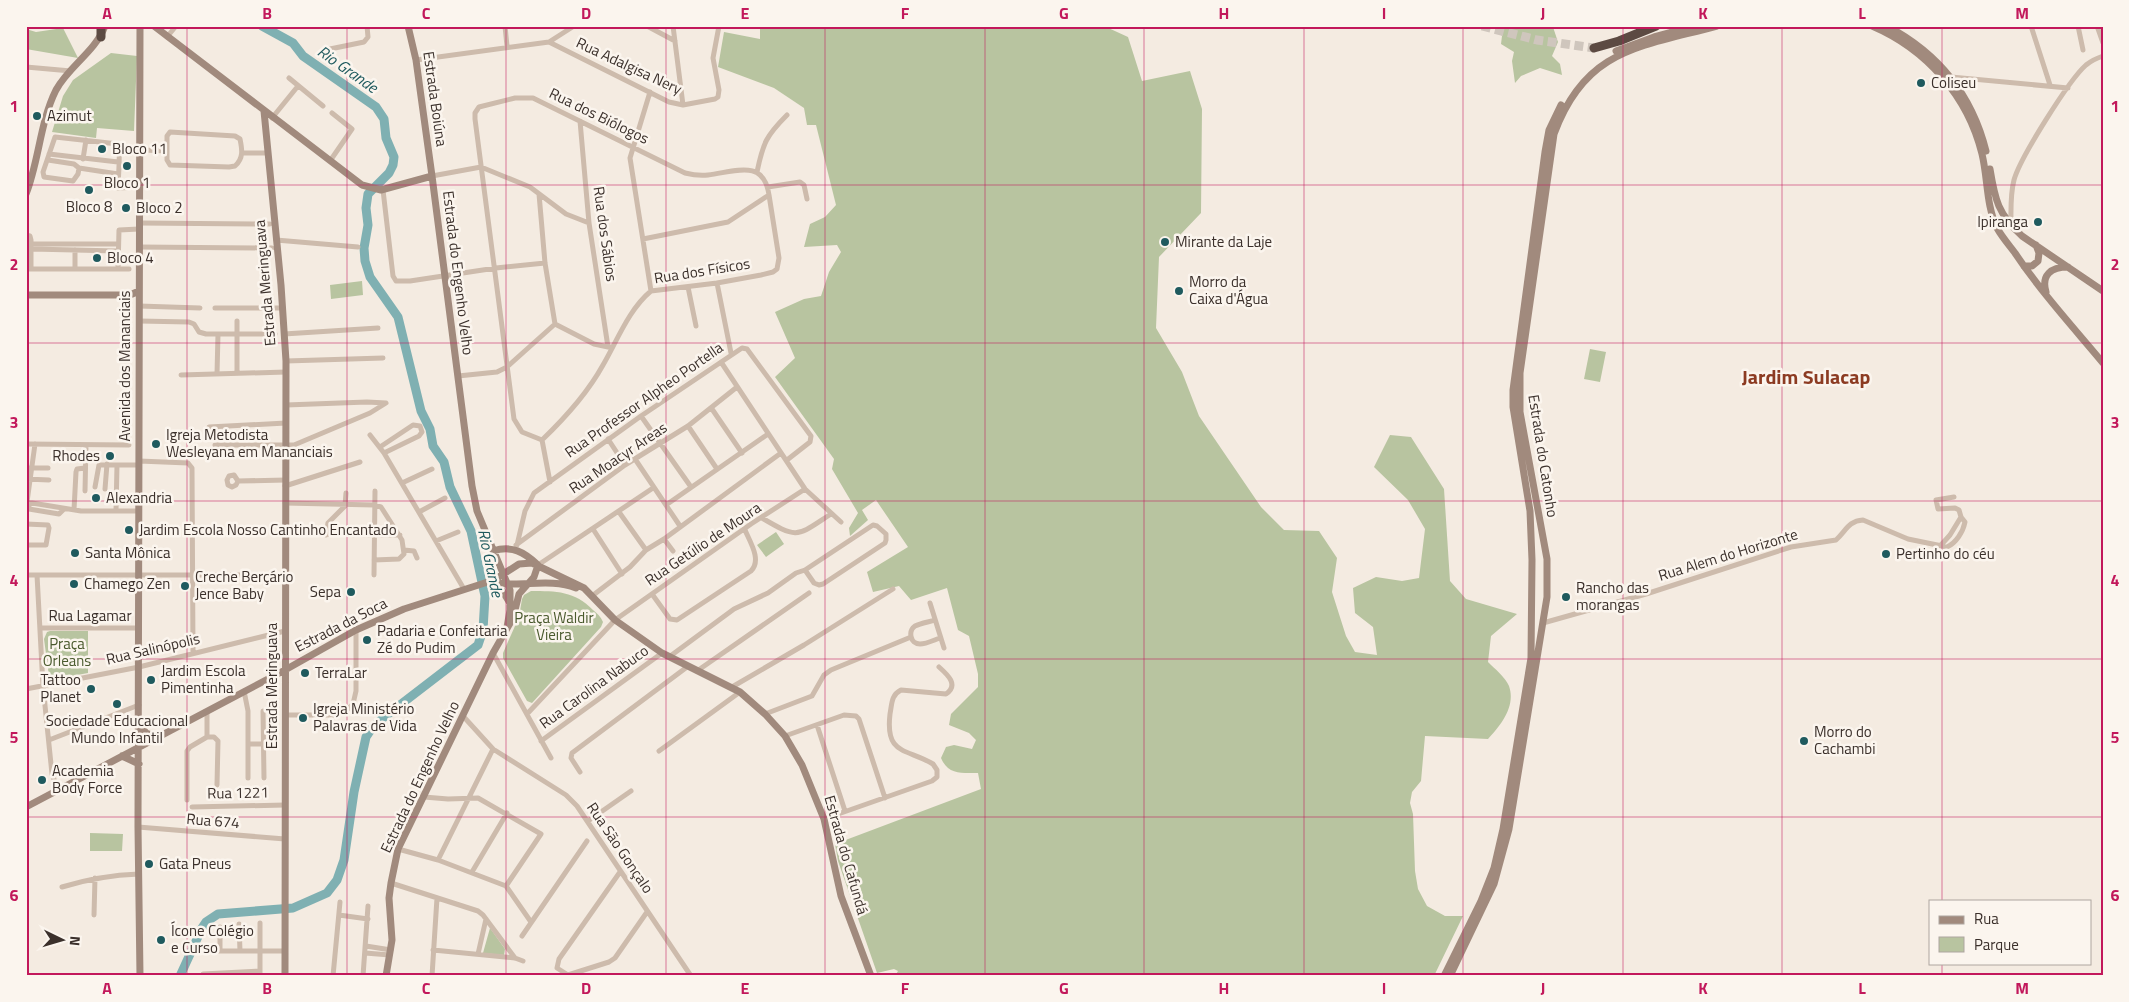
<svg xmlns="http://www.w3.org/2000/svg" width="2129" height="1002" viewBox="0 0 2129 1002" font-family="'Titillium Web',sans-serif">
<rect width="100%" height="100%" fill="#f4ebe1"/>
<!-- green -->
<path fill="#b8c4a0" d="M760,26h344l24,11 14,44 48,-10 12,38 -1,104 -42,44 -3,71 26,44 17,44 62,91 23,23 35,1 18,27 -5,34 14,44 9,16 22,3 -4,-28 -18,-14 -2,-25 23,-11 26,4 17,-3 6,-49 -17,-29 -34,-33 16,-32 21,2 33,52 6,92 16,18 51,15 -26,22 -3,26c6,6 18,16 21,24 7,20 -8,39 -21,53l-63,-3 -4,45 -9,11 -2,11 3,11 2,57 3,18 9,17 18,10h18l-29,60h-539l3,-5 -4,-2 -17,4 -39,-112 -3,-17 146,-55 -3,-16c-16,0 -30,2 -37,-15l5,-11 8,-2 18,4 4,-9 -7,-7 -20,-8 2,-11 27,-27v-13l-9,-38 -11,-6 -11,-42 -36,12 -12,-14 -26,6 -6,-20 41,-25 -32,-47 -14,10 6,10 -18,16 -1,-8 9,-15 -26,-44 2,-10 -59,-82 20,-19 -20,-46 29,-13 17,-3 8,-24 12,-20 -4,-7 -33,2 6,-23 15,-7 11,-12 -20,-80h-9l-3,-17 -30,-20 -56,-21 6,-35 36,7z
M1494,26l59,1 5,15 -6,14 8,8 2,11 -22,-7 -19,8 -6,7 -3,-22 2,-9 -13,-8 1,-8z
M63,28l15,30 -52,-9v-20l10,3z
M111,53l26,3 -3,75 -37,-3 -1,10 -44,-6 11,-36 10,-16z
M362,281l1,14 -32,4 -1,-14z
M1590,349l16,3 -6,30 -16,-3z
M776,532l8,12 -18,13 -9,-12z
M531,591c25,0 44,0 62,19 4,3 8,7 10,12l-2,5 -69,76 -5,-2 -24,-43v-5l16,-36 3,-18 2,-4z
M50,631h38v42l-33,6 -6,-3 -5,-37 3,-7z
M90,833l33,1 -1,17h-32z
M490,928l15,21 -1,6 -21,-2z"/>
<g fill="none" stroke-linecap="round" stroke-linejoin="round">
<!-- river -->
<path stroke="#7fb0b2" stroke-width="9" d="M180,976l22,-48 4,-6 12,-8 75,-6 34,-15 10,-13 7,-20 10,-68 12,-55 6,-9 11,-10 95,-73 5,-15 2,-34 -14,-65 -21,-44 -6,-25 -11,-16 -3,-17 -9,-18 -23,-94 -28,-40 -5,-16 -1,-13 4,-23 -2,-17 2,-14 21,-21 4,-8 1,-8 -8,-19 -2,-19 -8,-12 -73,-51 -10,-13 -31,-17"/>
<!-- highway-tunnel -->
<path stroke="#cfc6bd" stroke-width="9" stroke-dasharray="9 4.5" stroke-linecap="butt" d="M1482,26l55,14 57,8"/>
<!-- street -->
<path stroke="#cdbbac" stroke-width="5" d="M505,26l2,20
M647,26l28,15
M673,26l10,79
M2031,26l19,59
M2078,26l5,24
M2097,26l6,17
M167,37l9,-11
M549,42l120,60 14,3 32,-6 3,-2 1,-7 -6,-32 6,-32
M330,49l34,-7 4,-5 -1,-11
M416,60l133,-18 25,-16
M26,67l45,4
M1951,77l117,11
M289,78l34,28
M650,92l-20,66 21,133
M272,118l26,-32
M580,121l9,102 19,124h4
M170,132l65,4 5,3c2,10 4,19 -5,27l-6,1 -59,-2 -3,-5v-24z
M120,149l47,2
M242,153h25
M49,154l69,8
M83,159l3,-19
M48,160l26,4 5,4 39,6
M330,161l22,-32 -20,-16
M79,168l-1,6 -5,7 -29,-4 -1,-5 12,-35 63,7c3,5 0,35 0,44l21,-1
M757,172c6,-29 9,-36 30,-57
M432,176l49,-9 49,20 36,27 23,9
M118,184h20
M768,187l32,-5 4,3 3,14
M383,190l10,86 3,5h14l86,-13 49,-5
M539,194l6,69 10,61 39,20 14,3
M139,223l131,1
M2011,226c0,-15 -1,-31 3,-46 6,-22 55,-100 72,-115 5,-4 11,-7 17,-9
M26,235l4,1 1,4v29
M276,240l82,7
M31,244h87
M139,247l133,1
M31,249l87,2
M26,269h103
M75,269v-19
M118,269l1,-39 20,-1
M717,283l14,70
M688,287l8,39
M139,306l61,2
M215,308h68
M139,321l50,1 5,2 5,8 7,2h69
M284,334l94,-6
M286,361l97,-3
M721,362l84,127 36,33
M237,373v-52
M217,374l1,-40
M181,375l105,-3
M458,376l39,-4 10,-5 48,-43
M712,409l30,44
M641,416l50,71
M688,426l29,43
M209,427l77,-4
M370,435l14,18 80,136
M608,439l17,26
M542,440c23,-22 45,-46 61,-75 14,-24 26,-56 48,-74l66,-8 44,-8 12,-3 4,-3 2,-11 -10,-63
M26,444l103,1
M215,445h79l76,-32 16,-10 -19,-1 -81,3
M380,447l33,-22 7,1 2,6 -3,4 -35,17
M635,459l45,67
M139,461l49,2 4,5 1,185
M26,468h22
M26,479l23,1
M238,481l-4,-6 -5,1 -2,4 1,5 4,2 4,-2 2,-4 48,-1
M550,482l-8,-42 -20,-8 -8,-13 -39,-300v-6l4,-6 36,-9h18l152,75c8,2 15,3 23,2 26,-3 56,-17 61,20l-41,27 -85,17
M402,483l30,-14
M285,486l75,-24
M95,487l4,-22h40
M105,489l2,-25
M85,491l1,-46
M26,502l55,9h58
M27,502l8,-58
M29,503v6l30,5 5,-5
M285,503l89,2 7,2 21,33 2,14 -5,5 -25,1
M666,505l102,-71
M74,510l2,-38 1,-3 8,-1
M116,511l1,-46
M419,512l26,-14
M619,512l27,38
M762,518c37,22 35,18 69,-4
M26,524l22,1 1,3 -3,17h-20
M593,529l29,45
M285,534l115,1
M326,535l2,-12 17,-17 1,-13
M664,539l9,12
M436,541l22,-9
M516,545l109,-80 63,-39 49,-39
M517,545l8,-34 9,-18 107,-77 101,-68 5,1 64,87 -1,6 -23,18
M1941,545l9,-10 11,-18
M404,550l10,1 3,7
M538,565l115,-77
M26,575h259
M37,575l6,111 9,88 6,16
M374,575l1,-84
M652,594l18,25 7,1 74,-49c11,-11 -1,-29 -6,-41
M592,596l38,-29 16,-17 18,-11 117,-86
M930,603l14,45
M935,620c-6,2 -14,3 -20,6 -7,5 -5,18 5,18 6,0 14,-4 20,-6
M1543,623l103,-29 145,-47 45,-7c10,-9 12,-19 27,-20l45,19 39,8c9,-4 16,-15 18,-25l-4,-5 -2,-7 -4,-2 -17,1 -2,-9 18,-3
M41,628h98
M493,653l58,105
M669,657l65,-48 34,-16 28,-20 9,-3 68,-45 4,1 9,8v6l-1,3 -62,41 -4,1 -5,-2 -9,-13
M697,671l112,-78
M732,687l72,-42 89,-56
M26,689l113,-22 146,-36
M244,691l4,20v67
M263,711l1,67
M527,714l88,-94 136,-96 54,-35
M765,714l47,-18 12,-21 7,-5 80,-33
M285,715h49l13,-5 6,-6 3,-13v-61
M463,716l30,33 73,46 11,11 114,170
M817,725l28,86
M785,736l59,-21 12,1 3,3 26,79
M207,737h7l4,4 -1,44
M49,740l90,-35
M541,741l121,-88
M248,744h15
M659,751l81,-59
M580,772l-9,-14 1,-5 115,-86
M424,797l24,2 30,-1 63,36 -35,52
M187,800v-49l3,-4 17,-10v-26
M192,807l93,-2
M824,819l108,-38 5,-4v-7l-4,-6c-26,-16 -48,-8 -43,-50 2,-10 1,-19 11,-24l45,4c13,-9 2,-19 -7,-27
M588,821l43,-30
M138,827l147,12
M398,849l40,11 68,26 25,36
M438,860l55,-111
M472,872l35,-59
M620,872l-61,87 -2,9 11,7 41,-13 6,-4 32,-46
M391,883l87,28 5,4 32,43
M62,887c26,-8 50,-12 77,-13
M94,915l1,-37
M339,915l29,4
M239,924l1,27
M522,936l65,-95
M366,946l25,4
M433,950l82,8 8,3
M205,951h80
M220,951v-24
M365,953l25,2
M478,954l8,-35
M203,974l57,-3
M260,976v-53
M333,976l7,-74
M363,976l5,-70
M432,976l5,-78"/>
<!-- secondary -->
<path stroke="#a18a7d" stroke-width="7" d="M140,26l-2,801 2,149
M154,26l208,159 19,5 51,-14
M408,26l8,34 16,116 40,310 5,25 33,79v20l-3,17
M1872,26c54,23 96,70 110,128 6,25 4,51 15,74 5,9 12,17 18,25 26,39 58,74 88,110
M1887,26c51,27 85,69 99,125
M1616,51l38,-14 41,-11
M264,111l17,174 5,76 -1,615
M1990,169c5,31 8,45 32,67l81,55
M26,194c13,-33 14,-72 30,-104 13,-24 39,-38 49,-64
M2024,266h8l6,-5 1,-8 -3,-8
M2046,292c-5,-17 5,-25 22,-25
M26,295h104l9,-4
M489,581c28,8 59,-4 87,7
M495,583l7,7 9,15
M139,724l7,9 11,4
M122,756l17,8
M26,807l259,-137 71,-40 48,-21 90,-29 25,-16 13,-1 52,25 31,32 47,33 78,39 25,22 20,22 17,29 22,54 17,77 30,80
M386,976l6,-36 -3,-42 2,-15 7,-34 95,-196 20,-35 6,-24 15,-17 4,-12c-14,-13 -26,-20 -45,-14
M1444,976l37,-75 13,-33 9,-39 28,-171 1,-98 -2,-49 -17,-104v-17l32,-238 4,-22 12,-25
M1450,976l44,-92 15,-55 38,-232v-38l-27,-147v-39l34,-239c31,-85 85,-87 163,-108"/>
<!-- highway -->
<path stroke="#5c4a42" stroke-width="9" d="M101,37v-11
M1594,48l25,-7 37,-15"/>
</g>
<!-- grid -->
<path fill="none" stroke="#c2185b" stroke-width="1" stroke-opacity="0.55" d="M187,26v950M347,26v950M506,26v950M666,26v950M825,26v950M985,26v950M1144,26v950M1304,26v950M1463,26v950M1623,26v950M1782,26v950M1942,26v875M26,185h2077M26,343h2077M26,501h2077M26,659h2077M26,817h2077M1942,963v13"/>
<!-- markers -->
<g fill="#1f5a5e" stroke="#fbf5ee" stroke-width="2">
<circle cx="1921" cy="83" r="5"/>
<circle cx="37" cy="116" r="5"/>
<circle cx="102" cy="149" r="5"/>
<circle cx="127" cy="166" r="5"/>
<circle cx="89" cy="190" r="5"/>
<circle cx="126" cy="208" r="5"/>
<circle cx="2038" cy="222" r="5"/>
<circle cx="1165" cy="242" r="5"/>
<circle cx="97" cy="258" r="5"/>
<circle cx="1179" cy="291" r="5"/>
<circle cx="156" cy="444" r="5"/>
<circle cx="110" cy="456" r="5"/>
<circle cx="96" cy="498" r="5"/>
<circle cx="129" cy="530" r="5"/>
<circle cx="75" cy="553" r="5"/>
<circle cx="1886" cy="554" r="5"/>
<circle cx="74" cy="584" r="5"/>
<circle cx="185" cy="586" r="5"/>
<circle cx="351" cy="592" r="5"/>
<circle cx="1566" cy="597" r="5"/>
<circle cx="367" cy="640" r="5"/>
<circle cx="305" cy="673" r="5"/>
<circle cx="151" cy="680" r="5"/>
<circle cx="91" cy="689" r="5"/>
<circle cx="117" cy="704" r="5"/>
<circle cx="303" cy="718" r="5"/>
<circle cx="1804" cy="741" r="5"/>
<circle cx="42" cy="780" r="5"/>
<circle cx="149" cy="864" r="5"/>
<circle cx="161" cy="940" r="5"/>
</g>
<g text-anchor="middle" stroke-width="5" stroke-linejoin="round" paint-order="stroke">
<!-- street labels -->
<g font-size="15" fill="#3b302b" stroke="#fbf5ee">
<text transform="translate(629 66) rotate(25)" y="5">Rua Adalgisa Nery</text>
<text transform="translate(435 99) rotate(82)" y="5">Estrada Boiúna</text>
<text transform="translate(599 116) rotate(26)" y="5">Rua dos Biólogos</text>
<text transform="translate(605 234) rotate(82)" y="5">Rua dos Sábios</text>
<text transform="translate(702 271) rotate(-9)" y="5">Rua dos Físicos</text>
<text transform="translate(458 273) rotate(83)" y="5">Estrada do Engenho Velho</text>
<text transform="translate(265 283) rotate(-95)" y="5">Estrada Meringuava</text>
<text transform="translate(125 366) rotate(-90)" y="5">Avenida dos Mananciais</text>
<text transform="translate(644 400) rotate(-35)" y="5">Rua Professor Alpheo Portella</text>
<text transform="translate(1543 456) rotate(81)" y="5">Estrada do Catonho</text>
<text transform="translate(618 458) rotate(-34)" y="5">Rua Moacyr Areas</text>
<text transform="translate(703 544) rotate(-34)" y="5">Rua Getúlio de Moura</text>
<text transform="translate(1728 555) rotate(-17)" y="5">Rua Alem do Horizonte</text>
<text x="90" y="621">Rua Lagamar</text>
<text transform="translate(341 625) rotate(-27)" y="5">Estrada da Soca</text>
<text transform="translate(153 649) rotate(-13)" y="5">Rua Salinópolis</text>
<text transform="translate(272 686) rotate(-90)" y="5">Estrada Meringuava</text>
<text transform="translate(594 687) rotate(-36)" y="5">Rua Carolina Nabuco</text>
<text transform="translate(420 777) rotate(-65)" y="5">Estrada do Engenho Velho</text>
<text transform="translate(238 793) rotate(-1)" y="5">Rua 1221</text>
<text transform="translate(213 821) rotate(5)" y="5">Rua 674</text>
<text transform="translate(620 848) rotate(56)" y="5">Rua São Gonçalo</text>
<text transform="translate(846 855) rotate(74)" y="5">Estrada do Cafundá</text>
</g>
<!-- poi labels -->
<g font-size="15" fill="#3b302b" stroke="#fbf5ee" text-anchor="start">
<text x="1931" y="88">Coliseu</text>
<text x="47" y="121">Azimut</text>
<text x="112" y="154">Bloco 11</text>
<text x="127" y="188" text-anchor="middle">Bloco 1</text>
<text x="89" y="212" text-anchor="middle">Bloco 8</text>
<text x="136" y="213">Bloco 2</text>
<text x="2028" y="227" text-anchor="end">Ipiranga</text>
<text x="1175" y="247">Mirante da Laje</text>
<text x="107" y="263">Bloco 4</text>
<text x="1189" y="287">Morro da<tspan x="1189" dy="17">Caixa d'Água</tspan></text>
<text x="166" y="440">Igreja Metodista<tspan x="166" dy="17">Wesleyana em Mananciais</tspan></text>
<text x="100" y="461" text-anchor="end">Rhodes</text>
<text x="106" y="503">Alexandria</text>
<text x="139" y="535">Jardim Escola Nosso Cantinho Encantado</text>
<text x="85" y="558">Santa Mônica</text>
<text x="1896" y="559">Pertinho do céu</text>
<text x="195" y="582">Creche Berçário<tspan x="195" dy="17">Jence Baby</tspan></text>
<text x="84" y="589">Chamego Zen</text>
<text x="1576" y="593">Rancho das<tspan x="1576" dy="17">morangas</tspan></text>
<text x="341" y="597" text-anchor="end">Sepa</text>
<text x="377" y="636">Padaria e Confeitaria<tspan x="377" dy="17">Zé do Pudim</tspan></text>
<text x="161" y="676">Jardim Escola<tspan x="161" dy="17">Pimentinha</tspan></text>
<text x="315" y="678">TerraLar</text>
<text x="81" y="685" text-anchor="end">Tattoo<tspan x="81" dy="17">Planet</tspan></text>
<text x="313" y="714">Igreja Ministério<tspan x="313" dy="17">Palavras de Vida</tspan></text>
<text x="117" y="726" text-anchor="middle">Sociedade Educacional<tspan x="117" dy="17">Mundo Infantil</tspan></text>
<text x="1814" y="737">Morro do<tspan x="1814" dy="17">Cachambi</tspan></text>
<text x="52" y="776">Academia<tspan x="52" dy="17">Body Force</tspan></text>
<text x="159" y="869">Gata Pneus</text>
<text x="171" y="936">Ícone Colégio<tspan x="171" dy="17">e Curso</tspan></text>
</g>
<!-- park labels -->
<g font-size="15" fill="#4a5a2e" stroke="#fbf5ee">
<text x="554" y="623">Praça Waldir<tspan x="554" dy="17">Vieira</tspan></text>
<text x="67" y="649">Praça<tspan x="67" dy="17">Orleans</tspan></text>
</g>
<!-- water labels -->
<g font-size="16" font-style="italic" fill="#1f5a5e" stroke="#fbf5ee">
<text transform="translate(348 69) rotate(35)" y="6">Rio Grande</text>
<text transform="translate(491 563) rotate(78)" y="6">Rio Grande</text>
</g>
<!-- district labels -->
<g font-size="20" font-weight="bold" fill="#8c3b22" stroke="#fbf5ee">
<text x="1806" y="384">Jardim Sulacap</text>
</g>
</g>
<!-- border -->
<rect width="2129" height="1002" fill="none" stroke="#fbf5ee" stroke-width="55"/>
<!-- legend -->
<rect x="1929" y="900" width="162" height="65" fill="#fbf5ee" stroke="#aea6a0"/>
<rect x="1939" y="916" width="25" height="8" fill="#a18a7d" stroke="#aea6a0"/>
<text x="1974" y="924" font-size="15" fill="#3b302b">Rua</text>
<rect x="1939" y="937" width="25" height="15" fill="#b8c4a0" stroke="#aea6a0"/>
<text x="1974" y="950" font-size="15" fill="#3b302b">Parque</text>
<!-- north arrow -->
<g transform="translate(62 940) rotate(95)" stroke="#fbf5ee" stroke-width="4" paint-order="stroke">
<path d="M0-4L9 19L0 12L-9 19Z" fill="#3b302b"/>
<text y="-8" font-size="14" font-weight="bold" text-anchor="middle" fill="#3b302b">N</text>
</g>
<rect x="28" y="28" width="2074" height="946" fill="none" stroke="#c2185b" stroke-width="2"/>
<g font-size="16" text-anchor="middle" font-weight="bold" fill="#c2185b">
<text x="107" y="19">A</text>
<text x="267" y="19">B</text>
<text x="426" y="19">C</text>
<text x="586" y="19">D</text>
<text x="745" y="19">E</text>
<text x="905" y="19">F</text>
<text x="1064" y="19">G</text>
<text x="1224" y="19">H</text>
<text x="1384" y="19">I</text>
<text x="1543" y="19">J</text>
<text x="1703" y="19">K</text>
<text x="1862" y="19">L</text>
<text x="2022" y="19">M</text>
<text x="14" y="112">1</text>
<text x="2115" y="112">1</text>
<text x="14" y="270">2</text>
<text x="2115" y="270">2</text>
<text x="14" y="428">3</text>
<text x="2115" y="428">3</text>
<text x="14" y="586">4</text>
<text x="2115" y="586">4</text>
<text x="14" y="743">5</text>
<text x="2115" y="743">5</text>
<text x="14" y="901">6</text>
<text x="2115" y="901">6</text>
<text x="107" y="994">A</text>
<text x="267" y="994">B</text>
<text x="426" y="994">C</text>
<text x="586" y="994">D</text>
<text x="745" y="994">E</text>
<text x="905" y="994">F</text>
<text x="1064" y="994">G</text>
<text x="1224" y="994">H</text>
<text x="1384" y="994">I</text>
<text x="1543" y="994">J</text>
<text x="1703" y="994">K</text>
<text x="1862" y="994">L</text>
<text x="2022" y="994">M</text>
</g>
</svg>
